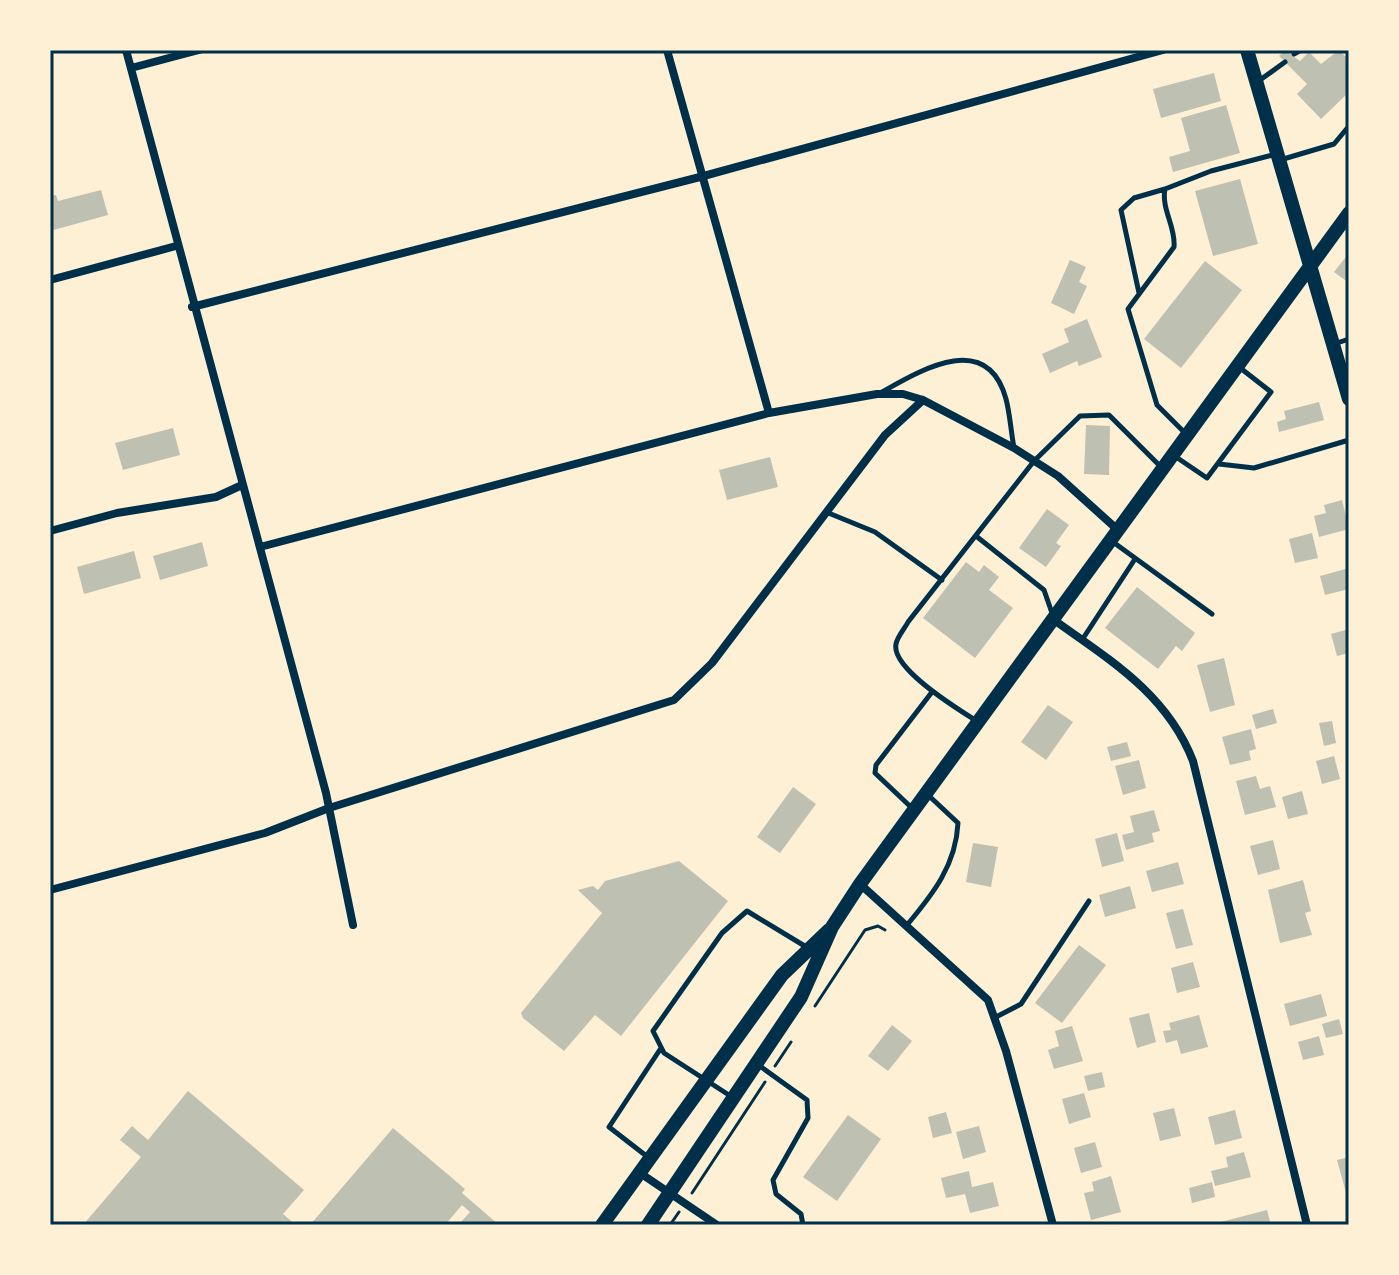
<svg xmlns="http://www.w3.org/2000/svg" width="1399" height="1275" viewBox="0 0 1399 1275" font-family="'Source Sans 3',sans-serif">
<rect width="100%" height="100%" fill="#fdf0d5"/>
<!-- building -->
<path fill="#bec0b2" d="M1285,50l15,11 9,-9 12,12 18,-14 10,10v32l-28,27 -24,-25 10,-10 -28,-28z
M1214,73l7,28 -60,17 -8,-29z
M1226,105l14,48 -67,19 -4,-15 21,-6 -9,-33z
M1240,179l18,65 -45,12 -18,-65z
M101,190l7,25 -58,16v-35l6,-1 2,6z
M1349,253v30l-15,-11z
M1070,260l16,7 -7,15 8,4 -13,28 -23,-11z
M1205,261l37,29 -61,78 -37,-29z
M1087,319l15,38 -23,9 -2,-5 -27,12 -8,-19 27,-12 -5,-13z
M1319,402l5,18 -45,12 -2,-10 9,-3 -2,-8z
M1086,425l24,1 -1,49 -25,-1z
M173,428l7,27 -57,15 -8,-27z
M770,457l8,30 -51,13 -8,-30z
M1342,500l7,29 -30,8 -5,-21 12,-3 -2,-8z
M1047,509l22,16 -13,18 5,3 -15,21 -27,-19z
M1312,533l6,25 -23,5 -6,-24z
M202,542l6,24 -48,14 -7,-24z
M134,551l7,27 -57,16 -7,-27z
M966,562l13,10 5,-7 15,12 -10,13 24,18 -38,50 -52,-40z
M1349,568v21l-24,6 -5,-19z
M1137,587l58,46 -13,18 -6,-5 -18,23 -53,-41z
M1349,629v24l-12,3 -6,-22z
M1224,658l11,47 -25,7 -13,-47z
M1048,705l25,17 -27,38 -25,-18z
M1273,709l4,14 -21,6 -4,-14z
M1332,721l4,22 -12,3 -5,-23z
M1251,729l5,20 -7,2 2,9 -21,5 -8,-28z
M1127,742l4,14 -20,5 -4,-14z
M1334,756l6,23 -18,5 -6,-23z
M1139,760l7,28 -23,7 -8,-29z
M1256,776l4,13 10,-3 6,21 -31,8 -9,-34z
M793,787l23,17 -36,49 -23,-16z
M1302,791l6,23 -20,5 -6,-22z
M1154,810l6,21 -8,2 2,9 -28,8 -4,-15 12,-3 -4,-16z
M1117,833l7,28 -22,6 -7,-28z
M1273,840l7,29 -22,6 -8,-29z
M973,843l25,4 -7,40 -25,-5z
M679,861l49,40 -107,135 -26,-21 -31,36 -41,-33 -2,-5 81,-100 -24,-23 15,-4 5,4 7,-9z
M1178,862l6,22 -32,8 -6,-21z
M1303,880l8,31 -6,2 7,22 -32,8 -12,-53z
M1130,886l6,22 -31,9 -6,-22z
M1183,909l10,36 -17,4 -10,-36z
M1079,945l27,20 -44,58 -27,-20z
M1193,962l7,25 -23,6 -6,-25z
M1321,994l6,22 -37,10 -6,-22z
M1149,1013l7,29 -19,6 -8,-30z
M1199,1015l9,32 -27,7 -4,-14 -11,3 -3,-12 8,-1 -2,-7z
M1339,1019l4,15 -17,4 -4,-14z
M892,1025l20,16 -24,30 -20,-15z
M1072,1026l11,35 -29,8 -6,-19 11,-4 -4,-15z
M1319,1036l5,19 -21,5 -5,-18z
M1102,1072l3,15 -17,4 -4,-15z
M188,1091l116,99 -21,24 13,11h-213l58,-68 -21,-17 12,-14 16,14z
M1084,1093l7,24 -22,7 -7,-25z
M1174,1108l7,28 -21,5 -7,-28z
M1235,1110l7,28 -27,7 -7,-28z
M946,1112l6,21 -19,5 -5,-21z
M848,1115l33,24 -44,62 -34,-24z
M979,1126l7,26 -23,7 -7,-27z
M393,1128l72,61 -3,4 37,32h-36l-3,-2 10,-11 -8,-7 -17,20h-135z
M1095,1142l7,25 -21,6 -7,-25z
M1244,1152l7,25 -36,9 -4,-15 17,-4 -2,-10z
M1349,1157v42l-1,1 -11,-40z
M969,1171l3,16 21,-5 6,24 -29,7 -5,-19 -19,4 -5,-20z
M1111,1176l10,36 -30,8 -7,-27 10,-2 -2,-9z
M1212,1182l3,15 -23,6 -3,-15z
M1267,1210l4,15h-58v-1z"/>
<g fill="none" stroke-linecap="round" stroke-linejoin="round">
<!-- path -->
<path stroke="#003049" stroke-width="3" d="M815,1006l50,-76 13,-4 7,4
M775,1066l16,-24
M692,1193l73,-111
M670,1225l9,-13"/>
<!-- service -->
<path stroke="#003049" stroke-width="5" d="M1294,54l7,-4
M1260,80l25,-18
M1280,160l54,-16 15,-18
M1139,293l-18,-83 13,-12 31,-9
M1334,344l15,-5
M882,392c39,-22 105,-62 124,7 4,15 5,33 8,49
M1185,433l-28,-28 -29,-96 46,-62c2,-20 -13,-38 -9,-58l46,-18 65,-17
M1176,457l31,21 64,-86 -32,-25
M1219,464l35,4 95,-28
M826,512l49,20 67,48
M976,536l68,54 8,23
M1113,542l99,72
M1082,640l53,-81
M975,720c-19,-12 -84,-52 -79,-76 1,-7 9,-16 12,-22l126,-161 46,-45 29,-1 52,52
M914,810l-39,-37 1,-8 56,-73
M907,925c26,-31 49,-60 51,-102l-31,-29
M996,1017l25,-13 68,-103
M757,1064l50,36 1,18 -35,62 3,14 25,20 2,11
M732,1097l-68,-44 -11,-22 69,-98 25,-22 61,37
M649,1158l-40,-31 52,-79"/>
<!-- minor -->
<path stroke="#003049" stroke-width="8" d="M126,50l200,743 27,132
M667,50l102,363
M131,68l68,-18
M50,280l126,-34
M192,307l508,-130 463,-127
M50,531l67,-18 99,-16 26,-12
M260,547l509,-134 108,-19h26l20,6 91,48 44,28 61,55
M1054,620c56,40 113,74 139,141l114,464
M860,884l128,116 18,51 47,174
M50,890l215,-57 64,-25 345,-108 38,-37 173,-228 38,-35
M640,1173l77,52"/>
<!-- secondary -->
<path stroke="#003049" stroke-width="14" d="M1247,50l102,349
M602,1225l180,-250 47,-45
M648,1225l153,-228 31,-70 28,-43 489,-671"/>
</g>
<!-- border -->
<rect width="1399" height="1275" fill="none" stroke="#fdf0d5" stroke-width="104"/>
<rect x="52" y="52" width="1295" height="1171" fill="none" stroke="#003049" stroke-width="3"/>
</svg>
